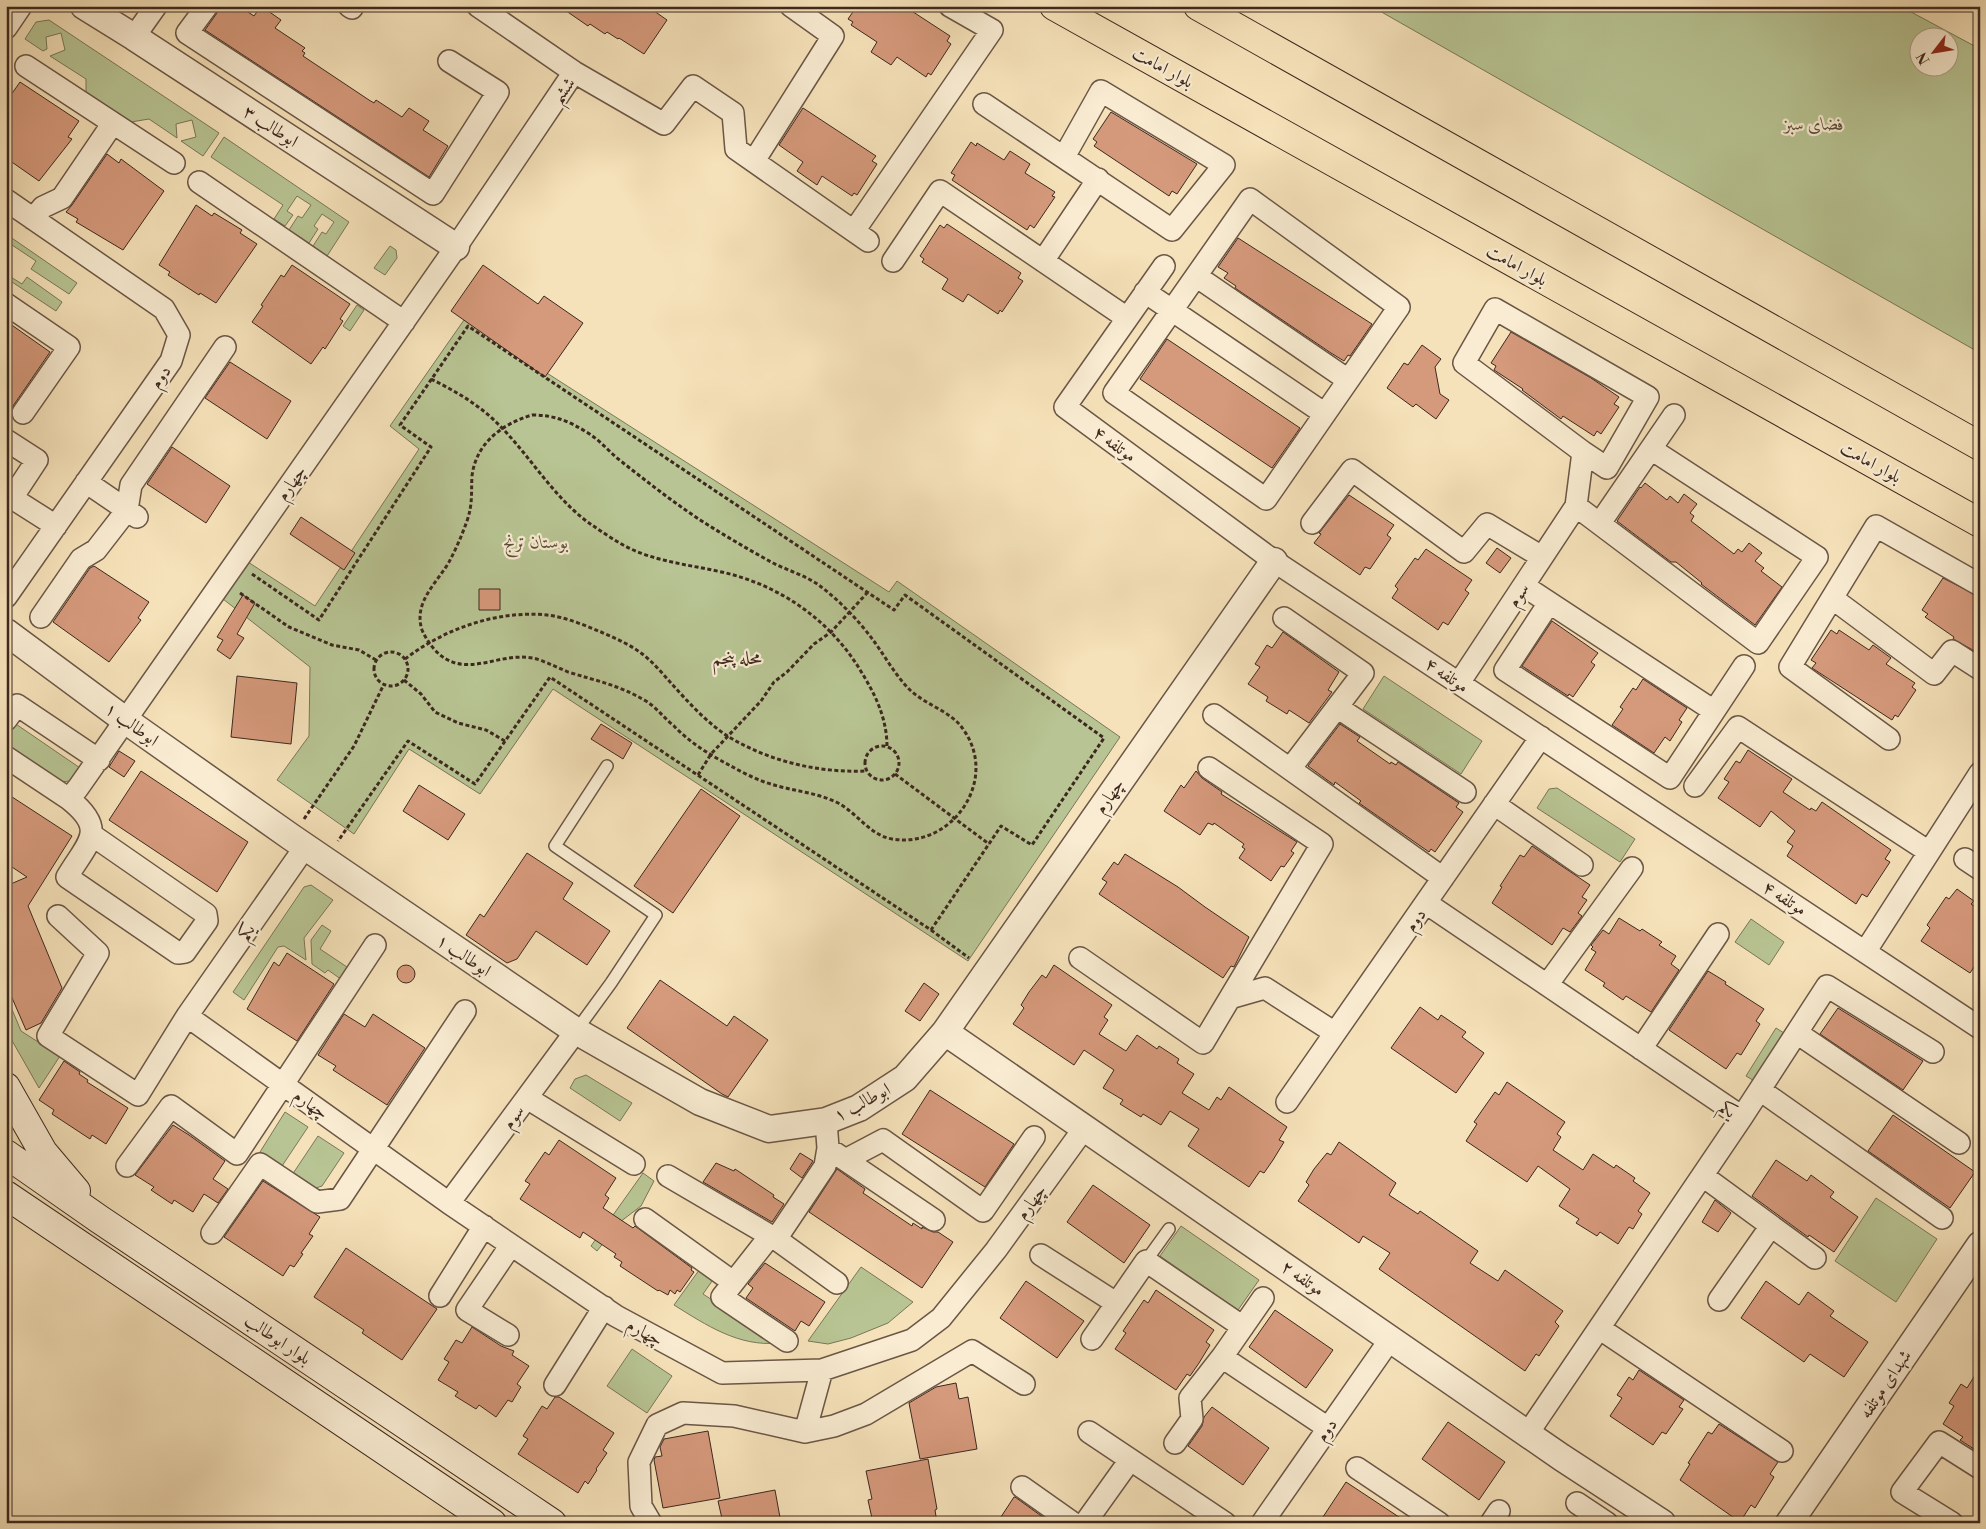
<svg xmlns="http://www.w3.org/2000/svg" width="1986" height="1529" viewBox="0 0 1986 1529" font-family="'Libre Bodoni',Amiri,serif">
<rect width="100%" height="100%" fill="#f6e2ba"/>
<filter id="stains"><feTurbulence type="fractalNoise" baseFrequency=".004" numOctaves="4"/><feColorMatrix values="0 0 0 0 .2 0 0 0 0 .09 0 0 0 0 .02 0 0 0 .5 -.17"/></filter>
<radialGradient id="worn" r=".72"><stop offset=".6" stop-color="#630" stop-opacity="0"/><stop offset="1" stop-color="#630" stop-opacity=".3"/></radialGradient>
<!-- green -->
<path fill="#b8c493" stroke="#7a7659" fill-rule="evenodd" d="M1371,6h529l80,43v304zM1918,38h30v30h-30z
M49,20l170,113 -16,23 -22,-15 15,-4 -4,-17 -16,4 1,14 -28,-19 -24,4 -39,-23v-21l-36,-23 15,-6 -4,-17 -15,4 1,12 -4,2 -18,-12 11,-17z
M224,137l125,85 -22,34 -14,-10 9,-14 4,2 8,-12 -12,-8 -8,12 4,3 -9,14 -20,-13 9,-14 4,2 9,-13 -14,-9 -10,15 6,4 -8,11 -11,-7 9,-14 -72,-48z
M6,234l71,49 -8,11 -38,-25 5,-8 -30,-20z
M390,246l6,4 1,8 -12,17 -11,-7z
M6,274l16,10 5,-7 35,25 -6,9 -50,-33z
M357,305l7,5 -14,21 -7,-5z
M464,320l425,272 8,-11 223,156 -152,224 -415,-272 -73,105 -71,-45 -55,85 -77,-54 32,-44 1,-69 -87,-68 25,-37 67,44 104,-157 -29,-23z
M1384,676l98,65 -21,33 -98,-65z
M10,720l73,50 -12,11 -12,1 -53,-37v-20z
M1557,788l78,51 -15,23 -83,-54 12,-19z
M311,885l22,15 -29,38 2,22 -22,-14 -6,1 -34,53 -11,-8 71,-105z
M1751,919l33,23 -15,23 -34,-23z
M322,925l9,6 -11,18 33,22 -8,11 -17,-12 -3,3 -13,-9 -1,-24z
M6,995l15,36 39,25 -21,32 -33,-58z
M1776,1028l11,7 -31,47 -10,-6z
M586,1075l46,28 -12,18 -50,-33 5,-9z
M285,1112l23,15 -26,39 -22,-14z
M318,1136l26,17 -22,33 -9,3 -21,-14z
M643,1173l11,8 -13,25 -21,16 -23,29 -6,-5z
M1876,1198l61,41 -41,63 -61,-41z
M1181,1226l78,54 -21,30 -78,-54z
M702,1266l15,8 -14,20 75,49c-39,4 -72,-18 -104,-38z
M861,1267l52,35 -25,21 -37,15 -23,6 -20,-3z
M632,1349l40,27 -25,37 -40,-27z"/>
<!-- building -->
<path fill="#d5997b" stroke="#3d281f" d="M219,6h20l15,10 7,-10 20,14 -6,8 30,20 -3,3 3,2 -2,3 66,44 5,3 2,-3 26,17 7,-9 20,13 -6,9 25,16 -19,31 -224,-147 12,-17z
M559,6h88l20,14 -23,34 -25,-16 -1,1 -11,-7 -2,2 -15,-10 -2,2z
M857,6h47l46,30 -3,5 4,3 -20,31 -3,-2 -2,4 -29,-20 -6,8 -20,-13 6,-10 -26,-17 2,-3 -5,-3z
M20,82l59,39 -11,16 4,2 -33,42 -33,-23v-56z
M803,108l73,48 -4,5 5,3 -20,31 -3,-2 -2,3 -30,-20 -5,9 -20,-14 6,-9 -24,-17z
M1111,112l86,52 -20,30 -5,-3 -3,5 -75,-50 3,-4 -4,-3z
M971,142l5,4 1,-3 27,17 6,-9 20,13 -5,9 30,19 -3,4 3,1 -21,31 -4,-3 -3,5 -75,-50 3,-5 -4,-2z
M107,154l12,9 2,-4 43,32 -41,59 -47,-28 2,-3 -12,-7 6,-7z
M196,205l16,11 2,-3 28,17 -2,3 17,11 -41,59 -16,-10 -1,2 -31,-20 2,-3 -11,-7z
M947,224l74,49 -3,5 5,3 -21,31 -2,-2 -2,4 -30,-20 -5,8 -21,-13 6,-10 -26,-17 2,-3 -4,-3 20,-31 4,3z
M1238,238l134,86 -22,32 -2,-1 -4,6 -13,-8 -96,-65 1,-2 -12,-8 4,-5 -10,-6z
M292,265l58,39 -10,15 3,2 -18,28 -2,-2 -12,17 -59,-42 11,-16 -2,-1 20,-30 3,2z
M483,265l55,39 6,-8 39,27 -38,54 -94,-66z
M6,321l44,31 -37,54 -7,13z
M1511,332l80,46 28,19 -5,7 5,3 -18,27 -4,-3 -3,5 -31,-20 -2,3 -39,-29 1,-1 -29,-19 2,-4 -5,-3z
M1167,339l133,89 -28,40 -132,-89z
M1422,345l19,14 -6,8 5,27 9,6 -13,19 -20,-15 -3,3 -26,-19 17,-25 4,2z
M230,362l61,39 -24,38 -62,-41z
M172,447l58,39 -24,37 -59,-39z
M1645,483l22,17 3,-4 8,7 6,-9 13,10 -7,9 4,3 -3,5 43,33 4,-5 4,3 7,-9 13,10 -7,8 9,7 -3,3 21,16 -27,38 -54,-41 1,-1 -26,-21h-5l-54,-41 23,-34 1,1z
M1349,495l45,30 -7,10 4,3 -21,31 -5,-2 -5,8 -46,-32 7,-9 -2,-1z
M301,517l54,36 -11,17 -54,-36z
M1497,548l14,10 -11,15 -14,-10z
M1426,549l46,31 -7,10 4,3 -21,32 -5,-3 -5,8 -46,-32 6,-9 -3,-3 20,-28 3,2z
M94,566l55,36 -11,16 3,2 -32,42 -56,-40 37,-54z
M1943,578l37,19v57l-27,-15 1,-2 -29,-20 3,-3 -6,-4z
M479,589h21v21h-21z
M243,595l12,8 -18,31 7,4 -14,21 -13,-9 6,-10 -6,-3z
M1552,621l46,32 -7,9 4,3 -22,32 -4,-3 -1,2 -46,-30z
M1831,630l6,4 2,-4 30,20 4,-5 18,13 -5,6 29,19 -3,4 4,3 -18,27 -3,-2 -3,5 -80,-52 4,-5 -5,-3z
M1283,632l56,40 -11,18 4,2 -23,31 -20,-13 -2,4 -21,-13 2,-4 -20,-13 12,-17 -5,-3 12,-19 5,3z
M237,676l60,7 -6,61 -60,-7z
M1643,679l44,29 -8,12 3,2 -12,19 -5,-4 -11,16 -42,-28 11,-16 -3,-2 13,-19 3,2z
M601,724l31,19 -9,16 -32,-20z
M1340,724l20,13 -3,4 33,23 1,-2 5,3 2,-3 61,41 -3,4 7,5 -28,40 -4,-3 -2,3 -70,-49 2,-2 -26,-19 -1,3 -26,-19z
M1748,750l44,29 -9,13 27,18 1,-2 5,3 6,-9 69,48 -6,9 5,3 -23,35 -5,-3 -6,10 -69,-48 6,-10 -6,-4 8,-11 -24,-20 -11,16 -42,-29 11,-16 -5,-3 12,-18 4,2z
M119,751l16,10 -11,16 -15,-10z
M141,771l107,71 -31,50 -108,-72z
M1196,771l6,7 20,14 -1,2 76,48 -6,9 3,2 -10,14 -3,-1 -10,15 -32,-23 6,-9 -3,-2 2,-3 -30,-21 -1,2 -5,-2 -8,12 -36,-24 17,-26 3,3z
M419,785l46,29 -17,26 -45,-29z
M701,789l39,27 -67,97 -39,-27z
M6,793l66,43 -44,70 34,82 -21,35 -15,7 -20,-46v-98l21,-9 -21,-14z
M1532,846l58,39 -8,12 5,3 -9,13 4,3 -12,16 -7,-4 -11,17 -60,-42 10,-16 -2,-1 20,-31 4,2z
M527,853l46,30 -10,16 47,32 -23,34 -51,-34 -19,28 -10,4 -41,-28 14,-21 4,3z
M1125,854l53,33 27,20 44,30 -15,30 -3,-1 -8,12 -124,-84 8,-12 -5,-3 12,-17 4,3z
M1957,889l17,12 -3,3 9,6v48l-10,15 -49,-32 9,-13 -3,-3 19,-28 3,2z
M1619,918l21,13 2,-2 20,13 -3,3 17,11 -5,8 8,6 -28,42 -25,-16 -3,4 -20,-14 2,-3 -20,-13 11,-18 -5,-3 2,-2 -2,-2 12,-15 6,4z
M287,953l47,31 -37,57 -50,-32 27,-47 5,4z
M1054,965l58,40 -8,12 4,3 -9,14 27,17 11,-16 20,14 2,-3 20,13 -2,4 17,11 -12,19 27,17 8,-13 4,3 8,-13 58,40 -8,13 5,2 -11,18 -9,13 -4,-2 -11,16 -61,-41 11,-17 -29,-18 -9,14 -18,-11 -2,3 -21,-13 3,-4 -20,-12 11,-18 -30,-20 -10,15 -61,-41 11,-16 -3,-3 8,-13 13,-17 4,3z
M397 974a9 9 0 1 1 18 0a9 9 0 1 1-18 0Z
M1708,971l18,11 -1,2 39,25 -8,12 4,3 -11,18 -8,13 -4,-2 -11,16 -57,-39z
M660,980l67,46 7,-10 34,24 -40,57 -6,-3 -95,-66z
M924,983l15,11 -19,27 -15,-10z
M1420,1007l18,13 3,-5 25,17 -4,5 22,16 -28,40 -65,-45z
M1838,1008l85,53 -20,29 -83,-56z
M344,1014l21,13 8,-13 52,34 -38,57 -54,-35 3,-4 -18,-11z
M64,1061l16,11 -1,2 9,6 -1,2 41,26 -22,36 -14,-9 -2,4 -38,-25 2,-4 -15,-10z
M1507,1082l58,40 -8,12 4,3 -8,13 30,20 10,-16 21,14 2,-3 19,13 -2,3 17,12 -12,18 4,3 -9,15 -4,-2 -11,17 -18,-12 -3,4 -21,-13 3,-4 -20,-13 11,-17 -32,-23 -11,16 -61,-41 11,-17 -3,-2 9,-13 12,-17 4,3z
M930,1090l84,54 -29,43 -83,-53z
M1893,1115l82,57 -25,36 -82,-57z
M173,1125l16,10 36,26 -12,18 15,10 -10,14 -14,-9 -11,18 -19,-12 -2,4 -21,-14 3,-3 -19,-12z
M559,1140l57,38 -11,17 4,3 -6,10 30,20 2,-2 57,42 -1,2 3,2 -14,20 -3,-2 -2,4 -5,-4 -2,5 -9,-5 -1,1 -38,-25 2,-4 -8,-5 2,-3 -33,-22 -3,6 -60,-39 10,-15 -5,-3 20,-29 4,3z
M1339,1142l57,41 -7,12 29,19 2,-3 58,40 -8,12 28,18 7,-11 58,41 -8,11 4,4 -20,30 -3,-2 -11,17 -146,-102 11,-16 -27,-17 -4,7 -61,-42 11,-16 -3,-3 8,-13 13,-16 4,2z
M800,1153l13,8 -11,17 -12,-9z
M1776,1160l31,21 4,-6 23,17 -4,5 28,20 -24,35 -25,-17 -1,2 -56,-41z
M716,1163l18,8 1,-2 39,26 -1,2 11,7 -12,18 -69,-40z
M837,1169l28,20 -2,4 49,33 1,-3 9,6v-2l11,5h5l15,10 -31,46 -113,-76z
M263,1181l57,36 -11,17 4,2 -12,17 2,1 -9,13 -4,-2 -7,11 -59,-39z
M1093,1185l57,40 -26,38 -57,-41z
M1715,1200l16,13 -13,19 -16,-10z
M346,1248l91,61 -35,51 -40,-27 2,-3 -50,-33z
M765,1263l60,39 -16,24 -8,-5 -6,10 -49,-33 7,-10 -5,-4z
M1026,1281l58,40 -27,37 -57,-40z
M1766,1281l33,24 9,-13 26,19 -4,5 38,26 -24,35 -34,-23 -6,8 -63,-44z
M1156,1290l58,40 -8,12 4,3 -11,18 -9,13 -3,-2 -11,16 -61,-41 11,-16 -3,-2 21,-31 4,3z
M1275,1310l58,40 -27,38 -57,-41z
M472,1327l29,19 13,5 -2,4 17,11 -12,18 4,3 -9,15 -4,-2 -12,17 -17,-12 -3,4 -21,-13 3,-4 -20,-12 11,-18 -5,-3 12,-19 6,3z
M1980,1367v86l-20,-13 3,-3 -20,-13 11,-18 -5,-3 12,-19 6,4z
M1639,1370l45,30 -5,7 4,2 -17,25 -4,-2 -9,13 -43,-29 12,-18 -5,-3 12,-18 4,3z
M956,1383l3,16 9,-2 9,52 -57,10 -11,-56 27,-16z
M555,1397h4l55,36 -11,17 4,3 -11,16 1,1 -9,14 -3,-3 -7,12 -60,-39 10,-15 -5,-3 19,-30 5,3z
M1212,1407l57,41 -26,37 -55,-39 14,-20 2,-9z
M1448,1422l57,40 -26,38 -57,-41z
M1719,1424l59,38 -8,12 4,3 -19,31 -4,-3 -11,17 -60,-42 10,-16 -2,-1 20,-31 4,2z
M708,1431l12,67 -57,10 -9,-48 1,-3 7,-1 -2,-9 4,-8z
M928,1459l9,50 -2,1 2,13h-64l-5,-23 4,-1 -6,-28z
M1346,1482l62,41h-89z
M775,1490l6,33h-58l-5,-22z
M1014,1497h1l36,26h-54z"/>
<g fill="none" stroke-linecap="round" stroke-linejoin="round">
<!-- service casing -->
<g stroke="#6b5646" stroke-width="14">
<path id="service" d="M576,1031l35,-48 45,-68 -101,-69 52,-80
M1146,1261l23,-32"/>
</g>
<!-- minor casing -->
<g stroke="#6b5646" stroke-width="24">
<path id="minor" d="M207,6l-20,27 246,161 65,-102 -49,-31
M349,6l3,2
M478,6l96,66
M6,28l15,-22
M134,37l22,-31
M26,66l148,97
M984,104l188,126 52,-65 -123,-74 -37,66
M754,161l79,-125 -42,-30
M199,182l205,140
M1250,199l149,108 -133,192 -152,-106z
M6,200l158,109 15,26 -8,26 -165,236
M33,219l10,-12 19,-9 51,-75
M854,231l138,-201 -42,-24
M893,261l47,-70 187,127
M1043,261l55,-82
M1164,266l-99,141 209,154 706,467
M1196,276l152,104
M1145,292l180,122
M6,304l63,43 -46,66
M6,440l31,20 -25,38 44,28
M86,482l51,35
M1576,506l182,137 59,-86 -166,-108
M1312,523l40,-53 112,82 23,-28 55,33
M1600,523l74,-108
M1524,586l190,125
M1832,598l102,76 18,-23 28,18
M1549,603l-44,67 165,108 74,-112
M41,617l40,-58 15,-9 31,-40 4,-25 94,-138
M1284,618l79,55 -73,96
M1459,683l117,-177 7,-54 -119,-89 31,-54 153,88 -41,71 -24,-16
M1337,707l128,85
M1214,715l229,163
M6,720l11,-15 82,55
M1889,739l-99,-72 86,-141 104,59
M6,757l63,42 9,-11 378,-541 118,-175 90,52 29,-38 40,27 3,36 132,92
M1695,786l43,-59 191,125
M69,799c39,31 19,43 -2,78l111,76 7,-1 22,-31 -1,-7 -114,-79
M1494,804l88,61
M1965,859l15,10
M1426,903l316,214
M58,916l40,37 -50,83 90,59 49,-79 118,-169
M1865,952l115,-179
M1080,958l123,85 119,-199 -113,-76
M1547,985l85,-117
M1230,998l35,-10 70,45 206,-296
M187,1016l262,187 167,113 106,57 100,-3 90,-30 29,-22 55,-68 89,-123
M1797,1033l162,110
M1641,1049l77,-115
M1760,1090l182,128
M527,1098l107,66
M1287,1102l48,-69
M826,1121l2,27 -3,18 -49,73 61,44
M835,1153l99,67
M845,1160l38,-20 100,71 51,-74
M127,1166l44,-60 66,48 138,-209
M668,1176l108,63
M1703,1176l112,82
M449,1203l127,-172
M645,1219l88,63
M212,1233l48,-69 57,38 23,-3 125,-188
M770,1236l-48,61 65,44
M1041,1255l75,48
M440,1296l44,-70
M1719,1300l52,-74
M1599,1328l183,123
M508,1335l-41,-25 44,-65
M1092,1339l54,-78 97,66
M1222,1357l41,-59
M555,1385l49,-78
M805,1432l17,-62
M1089,1432l136,91
M1528,1433l214,-316 85,-131 106,66
M1175,1443l17,-24 -2,-21 32,-41 106,71
M1357,1468l82,55
M1022,1487l51,36
M1577,1503l30,20
M651,1523l-10,-17 -2,-44 18,-37 26,-12 51,3 71,16 29,-6 32,-12 106,-63 52,33
M1085,1523l45,-63
M1262,1523l129,-185
M1491,1523l8,-12
M1952,1523l-50,-31 37,-50 41,26"/>
</g>
<!-- tertiary casing -->
<g stroke="#6b5646" stroke-width="29">
<path id="tertiary" d="M84,6l50,31 322,210
M6,632l119,88 166,117 285,194 124,71 69,27 57,-8 33,-13 46,-30 40,-46 329,-471
M945,1032l616,425 101,66
M1789,1523l191,-278"/>
</g>
<!-- secondary casing -->
<g stroke="#3d281f" stroke-width="30">
<path id="secondary" d="M6,1087l37,65 33,39
M6,1154l93,65 453,304
M6,1195l486,328"/>
</g>
<!-- primary casing -->
<g stroke="#3d281f" stroke-width="30">
<path id="primary" d="M1054,6l926,517
M1198,6l782,440"/>
</g>
<!-- path -->
<path stroke="#3d281f" stroke-width="3" stroke-dasharray="4 2.5" stroke-linecap="butt" d="M431,379c24,12 47,25 66,44 32,31 55,73 92,100 15,10 31,22 49,29 28,11 58,14 88,21 57,14 106,49 136,100 14,23 25,46 25,74
M532,415c22,0 37,6 56,18 13,8 22,20 34,29 28,22 56,44 86,63 21,13 43,26 65,38 16,8 34,13 47,23 20,15 39,35 53,54 12,16 22,35 36,49 16,16 42,22 54,40 37,51 -11,120 -71,110 -23,-4 -35,-27 -56,-37 -21,-10 -44,-11 -65,-18 -15,-4 -29,-12 -42,-19 -19,-10 -40,-23 -55,-39 -10,-8 -17,-18 -28,-25 -27,-16 -49,-20 -78,-29 -9,-4 -18,-8 -28,-12 -38,-13 -75,24 -106,-11 -5,-6 -9,-12 -12,-19 -9,-28 15,-47 27,-68 7,-13 13,-27 18,-41 6,-18 4,-28 5,-45 4,-33 30,-52 60,-61z
M252,574l67,46 112,-173 -31,-22 68,-99 426,284 11,-15 199,143 -72,107 -31,-19 -70,104 -381,-253 -75,107 -67,-43 -70,100
M240,593l49,34 43,18 27,5 17,10
M374 669a17 17 0 1 1 34 0a17 17 0 1 1-34 0Z
M405,659c39,-30 92,-49 142,-44 18,2 37,10 54,17 14,6 28,12 40,21 11,8 21,20 30,30 17,19 36,40 58,54 42,25 90,36 138,34
M404,680l17,14 14,18 23,11 28,7 19,11
M865 763a17 17 0 1 1 34 0a17 17 0 1 1-34 0Z
M895,774l94,70
M698,775l13,-21 50,-53 13,-19 13,-10 27,-28 17,-12 37,-40
M304,819l50,-73 30,-62
M931,930l38,28"/>
<!-- service -->
<use href="#service" stroke="#f9ecd2" stroke-width="11"/>
<!-- minor -->
<use href="#minor" stroke="#f9ecd2" stroke-width="21"/>
<!-- tertiary -->
<use href="#tertiary" stroke="#f9ecd2" stroke-width="26"/>
<!-- secondary -->
<use href="#secondary" stroke="#f9ecd2" stroke-width="28"/>
<!-- primary -->
<use href="#primary" stroke="#f6e2ba" stroke-width="28"/>
</g>
<g text-anchor="middle" stroke-width="4.5" stroke-linejoin="round" paint-order="stroke">
<!-- street labels -->
<g font-size="18" fill="#3d281f" stroke="#f9ecd2">
<text transform="translate(1163 67) rotate(29)" y="6">بلوار امامت</text>
<text transform="translate(563 90) rotate(-52)" y="6">ششم</text>
<text transform="translate(271 126) rotate(33)" y="6">ابوطالب ۳</text>
<text transform="translate(1517 265) rotate(29)" y="6">بلوار امامت</text>
<text transform="translate(160 377) rotate(-56)" y="6">دوم</text>
<text transform="translate(1115 444) rotate(36)" y="6">موتلفه ۴</text>
<text transform="translate(1871 462) rotate(29)" y="6">بلوار امامت</text>
<text transform="translate(291 483) rotate(-55)" y="6">چهارم</text>
<text transform="translate(1518 595) rotate(-57)" y="6">سوم</text>
<text transform="translate(1447 675) rotate(34)" y="6">موتلفه ۴</text>
<text transform="translate(132 724) rotate(36)" y="6">ابوطالب ۱</text>
<text transform="translate(1109 796) rotate(-55)" y="6">چهارم</text>
<text transform="translate(1785 898) rotate(33)" y="6">موتلفه ۴</text>
<text transform="translate(1415 920) rotate(-55)" y="6">دوم</text>
<text transform="translate(246 932) rotate(-55)" y="6">یکم</text>
<text transform="translate(464 955) rotate(34)" y="6">ابوطالب ۱</text>
<text transform="translate(862 1102) rotate(-28)" y="6">ابوطالب ۱</text>
<text transform="translate(311 1104) rotate(35)" y="6">چهارم</text>
<text transform="translate(1728 1109) rotate(38)" y="6">یکم</text>
<text transform="translate(513 1117) rotate(-54)" y="6">سوم</text>
<text transform="translate(1031 1202) rotate(-54)" y="6">چهارم</text>
<text transform="translate(1303 1278) rotate(35)" y="6">موتلفه ۲</text>
<text transform="translate(645 1332) rotate(29)" y="6">چهارم</text>
<text transform="translate(278 1339) rotate(34)" y="6">بلوار ابوطالب</text>
<text transform="translate(1885 1384) rotate(-56)" y="6">شهدای موتلفه</text>
<text transform="translate(1326 1430) rotate(-55)" y="6">دوم</text>
</g>
<!-- park labels -->
<g font-size="18" font-style="italic" fill="#5c4f3c" stroke="#f9ecd2">
<text x="1814" y="130">فضای سبز</text>
<text x="536" y="548">بوستان ترنج</text>
</g>
<!-- neighbourhood labels -->
<g font-size="19" fill="#3d281f" stroke="#f9ecd2">
<text x="737" y="664">محله پنجم</text>
</g>
</g>
<!-- margin -->
<rect width="1986" height="1529" fill="none" stroke="#f6e2ba" stroke-width="25"/>
<rect x="8" y="8" width="1971" height="1514" fill="none" stroke="#3d281f" stroke-width="2.5"/>
<rect x="12" y="12" width="1961" height="1504" fill="none" stroke="#3d281f"/>
<!-- north arrow -->
<g transform="translate(1934 52) rotate(239)"><circle r="24" fill="#f9ecd2" stroke="#ae9e8a"/>
<path d="M0-4L9 19L0 12L-9 19Z" fill="#8f2418"/>
<text y="-8" font-size="14" font-weight="bold" text-anchor="middle" fill="#3d281f">N</text>
</g>
<rect width="100%" height="100%" filter="url(#stains)"/>
<rect width="100%" height="100%" fill="url(#worn)"/>
</svg>
